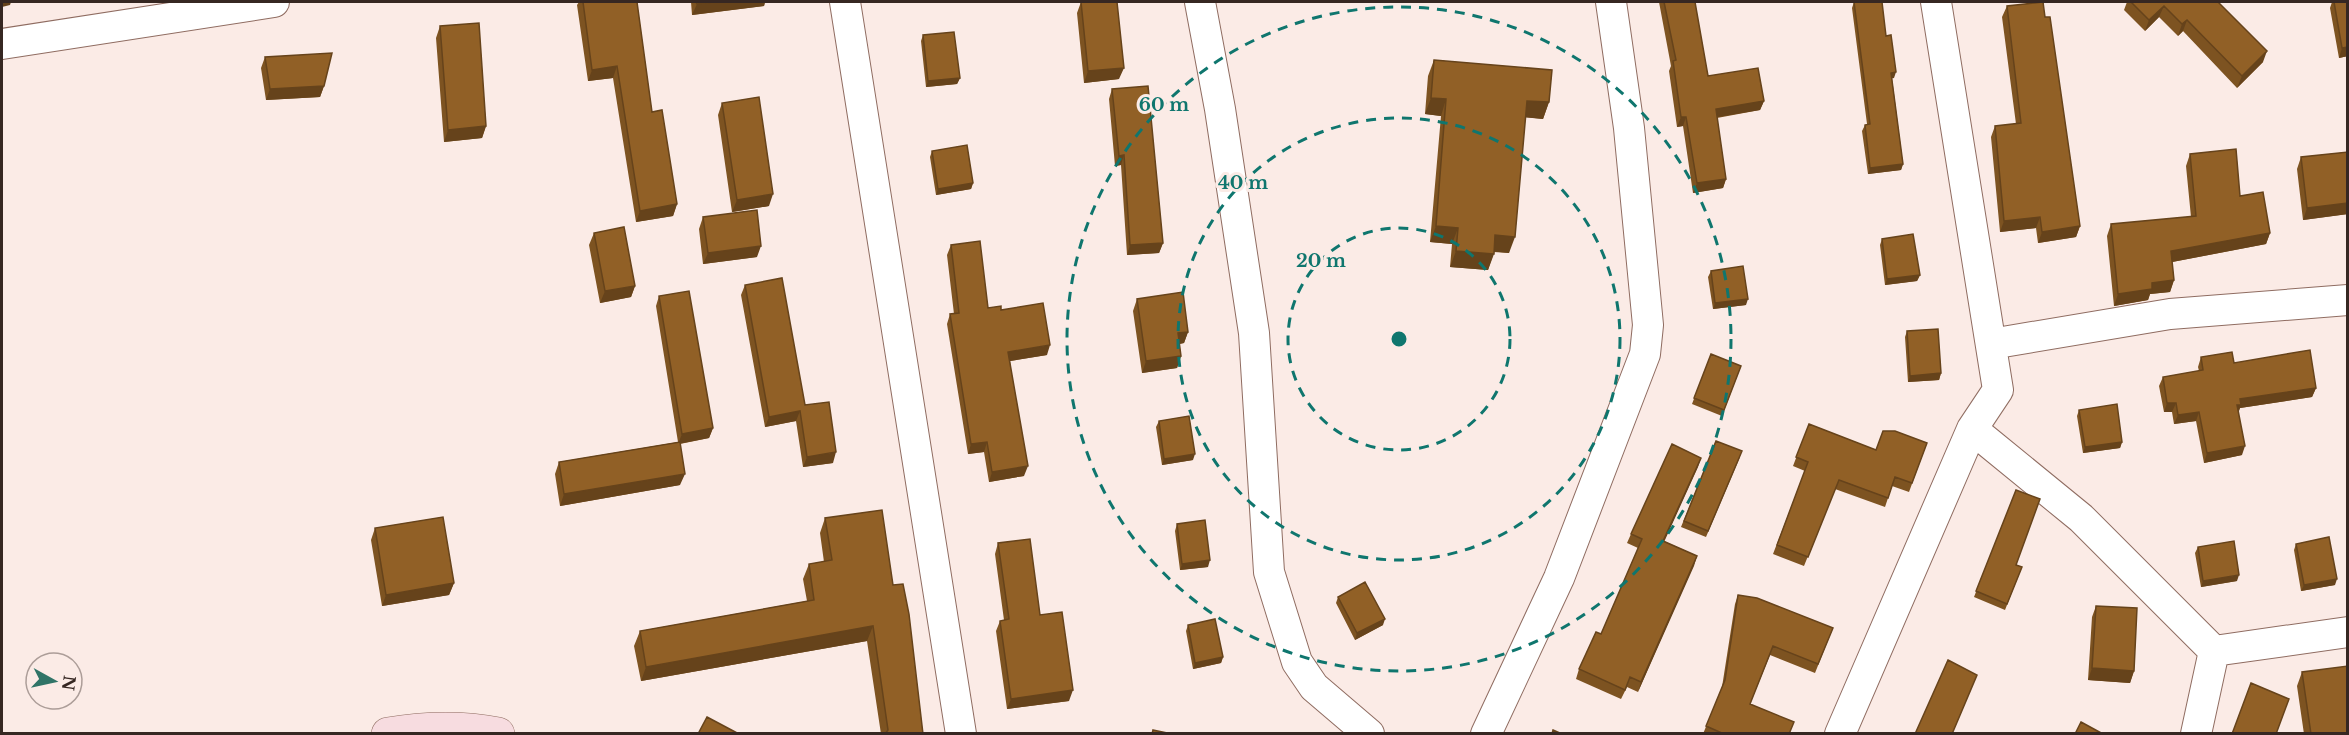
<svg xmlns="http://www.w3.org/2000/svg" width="2349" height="735" viewBox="0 0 2349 735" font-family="'Libre Baskerville',serif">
<rect width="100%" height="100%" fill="#fbebe6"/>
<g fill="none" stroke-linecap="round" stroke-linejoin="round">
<!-- street casing -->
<g stroke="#8f6c61" stroke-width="32">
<path id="street" d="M845,2l116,732
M1200,2l20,107 34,224 15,239 28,90 17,25 55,47
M2,44l272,-42
M1991,344l179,-30 178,-14
M1972,429l109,89 133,133 -18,83
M2214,651l134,-19
M1486,734l73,-156 86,-224 3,-29 -19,-197 -18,-126
M1840,734l132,-305 26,-39 -62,-388"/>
</g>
<!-- secondary casing -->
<g stroke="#8f6c61" stroke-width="34">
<path id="secondary" d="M388,734c36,-6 75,-7 110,0"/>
</g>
<!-- street -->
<use href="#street" stroke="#fff" stroke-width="30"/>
<!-- secondary -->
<use href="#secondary" stroke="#f7dce0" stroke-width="33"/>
</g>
<!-- wall -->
<path fill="#7d5321" d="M579,2h58l15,110 25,92 -4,12 -37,6 -23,-144 -25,3 -11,-76z
M691,2h74l-1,4 -72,9z
M1081,2l38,77 -35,4 -7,-70z
M1659,2h36l13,74 56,25 -4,9 -43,8 9,61 -3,9 -30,5 -10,-67 -6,1 -8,-56 2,-5z
M1854,2l32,34 8,42h-2l11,86 -2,6 -33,4 -6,-43 3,-6 2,-1 -15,-116z
M2127,2h91l45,60 -26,26 -54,-57 -5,5 -19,-19 -14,14 -21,-21z
M2332,2h16v54l-9,2 -9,-50z
M2007,6l38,11 35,209 -4,11 -38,6 -2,-15 -36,4 -9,-95 4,-11 21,-2 -14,-107z
M440,26l46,100 -4,12 -38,4 -8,-104z
M923,35l37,43 -3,6 -31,3 -5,-46z
M265,57l59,29 -4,11 -54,3 -5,-32z
M1434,60l115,42 -6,17 -18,-2 -16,136 -15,-1 -6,18 -38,-3 2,-23 -22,-2 11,-126 -16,-2 3,-38z
M1112,89l51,154 -4,10 -32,2 -6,-90 -6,1 -6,-67z
M722,103l47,103 -37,6 -14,-97z
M932,151l41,32 -2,6 -35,6 -6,-38z
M2348,152v62l-45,6 -6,-51 4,-12z
M2190,154l50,42 30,37 -4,11 -94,18 2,18 -4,12 -20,2 -2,6 -34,6 -7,-70 4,-12 80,-7 -5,-51z
M703,217l54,40 -54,7 -4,-35z
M594,233l41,53 -4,11 -31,6 -11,-58z
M1882,239l38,36 -3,6 -32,4 -5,-40z
M951,245l37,63 13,2 46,45 -37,6 14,115 -35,6 -5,-30 -16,2 -21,-130 3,-10h4l-7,-59z
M1711,271l35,34 -33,4 -5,-32z
M745,285l88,178 -30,4 -7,-46 -31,6 -24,-132z
M659,296l54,132 -4,10 -29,6v41l-120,21 -5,-32 4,-12 119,-20 -22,-136z
M1137,299l51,33 -4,11 -5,1 2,12 -4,12 -35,5 -9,-62z
M1907,331l34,42 -2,7 -31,2 -3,-45z
M1711,354l30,12 -19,50 -30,-12z
M2201,357l33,6 82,25 -4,9 -72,11 -2,4 4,43 -38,8 -8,-42 -22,3 -2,-12h-8l-5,-26 4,-9 36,-6 -1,-4z
M2079,410l43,32 -2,6 -37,5 -6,-37z
M1159,421l34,39 -31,5 -6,-38z
M1809,424l67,26 51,-7 -18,49 -17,-6 -7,21 -50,-18 -31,77 -31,-12 32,-83 -12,-5z
M1716,441l24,16 -34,80 -25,-10z
M1701,458l-37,83 33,15 -59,136 -11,-5 -6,12 -45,-20 3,-10 22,-35 37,-86 -11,-5 4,-9z
M2016,490v75l6,2 -17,43 -31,-13z
M825,518l68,67 30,149h-42l-14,-93 -226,40 -7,-35 6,-15 167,-30 -4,-22 6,-15 15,-2 -4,-29z
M1177,524l31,43 -28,3 -5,-39z
M375,528l79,55 -5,12 -67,11 -11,-66z
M998,543l42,72 29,86 -62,8 -11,-78 4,-10 4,-1 -9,-66z
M2296,544l39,41 -34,6 -7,-41z
M2198,547l39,34 -36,6 -6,-34z
M1738,595l95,33 -18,45 -45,-18 -20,49 39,30h-86l19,-47 13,-83z
M1338,597l45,28 -28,15 -19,-37z
M2096,606l38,65 -4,12 -42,-3 4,-63z
M1188,625l35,32 -2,6 -28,6 -7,-38z
M2302,672l46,62h-44l-7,-48z"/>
<!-- shaded-wall -->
<path fill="#66431b" d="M2,2h9l-1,3 -8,2z
M713,2h52l-1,4 -72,9 5,-11z
M2164,6l-5,11 -14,14 4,-11z
M2187,20l-4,11 -5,5 4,-12z
M2348,47v9l-9,2 3,-10z
M2267,51l-4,11 -26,26 5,-12z
M617,66l-4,12 -25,3 4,-11z
M1124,68l-5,11 -35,4 4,-12z
M1896,72l-2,6 -5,1 2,-6z
M960,78l-3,6 -31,3 2,-6z
M324,86l-4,11 -54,3 4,-11z
M1431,98l15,1 -5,17 -16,-2z
M1527,101l22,1 -6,17 -22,-2z
M1764,101l-4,9 -48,8 4,-9z
M1681,117h5l-3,9 -6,1z
M486,126l-4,12 -38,4 4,-12z
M1124,155l-3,10 -6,1 4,-10z
M1903,164l-2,6 -33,4 2,-6z
M1726,179l-3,9 -30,5 4,-10z
M973,183l-2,6 -35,6 2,-6z
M773,194l-4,12 -37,6 5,-12z
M2348,203v11l-45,6 4,-12z
M677,204l-4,12 -37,6 4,-11z
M2040,217l-4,11 -36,4 4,-11z
M1436,226l22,2 -6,16 -22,-2z
M2080,226l-4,11 -38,6 4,-11z
M2270,233l-4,11 -99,19 4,-12z
M1495,235l20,2 -6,16 -20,-2z
M1163,243l-4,10 -32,2 3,-10z
M761,246l-4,11 -54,7 5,-11z
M1456,251l38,3 -6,16 -38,-3z
M1920,275l-3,6 -32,4 2,-6z
M2174,280l-4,12 -20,2 -2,6 -34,6 4,-12 34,-11z
M635,286l-4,11 -31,6 5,-12z
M1748,299l-2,6 -33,4 2,-6z
M1188,332l-4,11 -10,2 4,-12z
M1050,345l-3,10 -43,7 4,-10z
M1181,356l-4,12 -35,5 4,-12z
M1941,373l-2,7 -31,2 2,-6z
M2316,388l-4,9 -72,11 -2,6 -1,-9 3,-6z
M2167,403h9l-4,9h-8z
M800,411l-4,10 -31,6 4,-10z
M2199,412l-3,9 -22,3 4,-9z
M713,428l-4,10 -31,6 4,-10z
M987,442l-3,10 -16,2 3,-10z
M2122,442l-2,6 -37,5 2,-6z
M2245,446l-3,9 -38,8 3,-10z
M836,452l-3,11 -30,4 4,-10z
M1195,454l-2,6 -31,5 2,-6z
M1701,458l-3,9 -38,84 3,-10z
M1028,466l-4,10 -35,6 3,-10z
M685,474l-5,11 -120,21 4,-12z
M1697,556l-3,10 -56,126 3,-10z
M1210,560l-2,7 -28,3 2,-6z
M2239,575l-2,6 -36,6 2,-6z
M2337,579l-2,6 -34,6 3,-6z
M454,583l-5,12 -67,11 4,-11z
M1385,619l-2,6 -28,15 2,-7z
M873,626l-6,15 -226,40 5,-14z
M1223,657l-2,6 -28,6 2,-6z
M2092,668l42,3 -4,12 -42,-3z
M1073,690l-4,11 -62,8 4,-10z"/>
<!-- building -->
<path fill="#916026" stroke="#66431b" stroke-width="1.5" d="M583,2h54l15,110 10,-2 15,94 -37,7 -23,-145 -25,4z
M696,2h17l-16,2z
M1081,2h36l7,66 -36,3z
M1664,2h31l13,74 50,-8 6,33 -48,8 10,70 -29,4 -11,-66h-5l-8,-56 3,-1z
M1854,2h28l4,34 5,-1 5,37 -5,1 12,91 -33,4 -5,-43 5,-1z
M2043,2l2,15h5l30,209 -38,6 -2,-15 -36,4 -9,-95 26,-3 -14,-117z
M2131,2h87l49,49 -25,25 -55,-56 -5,4 -18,-18 -15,14z
M2334,2h14v45l-6,1z
M479,23l7,103 -38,4 -8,-104z
M954,32l6,46 -32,3 -5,-46z
M332,53l-8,33 -54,3 -5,-32z
M1434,60l118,10 -3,32 -22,-1 -12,136 -20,-2 -1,19 -38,-3 2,-23 -22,-2 10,-127 -15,-1z
M1148,86l15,157 -33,2 -6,-90 -5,1 -7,-67z
M759,97l14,97 -36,6 -15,-97z
M967,145l6,38 -35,6 -6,-38z
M2236,149l4,47 23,-4 7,41 -99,18 3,29 -22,3v6l-34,5 -7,-70 85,-8 -6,-62z
M2348,152v51l-41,5 -6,-51z
M757,210l4,36 -53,7 -5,-36z
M624,227l11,59 -30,5 -11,-58z
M1913,234l7,41 -33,4 -5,-40z
M980,241l8,67 13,-2v4l42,-7 7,42 -42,7 20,114 -36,6 -5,-30 -16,2 -21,-130 9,-1 -8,-68z
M1743,266l5,33 -33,4 -4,-32z
M782,278l23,127 24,-3 7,50 -29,5 -7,-46 -31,6 -24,-132z
M689,291l24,137 -31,6 -23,-138z
M1183,292l5,40 -10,1 3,23 -35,5 -9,-62z
M1938,329l3,44 -31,3 -3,-45z
M2310,350l6,38 -76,11 1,6h-4l8,41 -38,7 -8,-41 -21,3 -2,-12h-9l-4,-26 40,-7 -2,-13 31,-5 2,11z
M1711,354l30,12 -17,44 -30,-12z
M2117,404l5,38 -37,5 -6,-37z
M1189,416l6,38 -31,5 -5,-38z
M1809,424l67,26 7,-19h12l32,12 -15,40 -17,-6 -7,21 -49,-18 -31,77 -31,-12 31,-83 -12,-5z
M1716,441l26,10 -34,80 -24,-10z
M680,442l5,32 -121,20 -5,-32z
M1672,444l29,14 -38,83 34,15 -56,126 -11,-5 -5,13 -46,-21 17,-37 5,2 41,-95 -11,-5z
M2016,490l24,9 -24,66 6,2 -15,37 -31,-13z
M882,510l11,75 10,-1 6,30 14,120h-38l3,-4 -15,-104 -227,41 -6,-36 174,-31 -5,-36 23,-4 -7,-42z
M443,517l11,66 -68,12 -11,-67z
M1205,520l5,40 -28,4 -5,-40z
M2329,537l8,42 -33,6 -8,-41z
M1030,539l10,76 22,-3 11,78 -62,9 -11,-78 9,-2 -11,-76z
M2234,541l5,34 -36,6 -5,-34z
M1365,582l20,37 -28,14 -19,-36z
M1738,595l19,3 76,30 -15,36 -45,-18 -23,58 44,18 -5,12h-65l-18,-8 19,-46z
M2096,606l41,2 -3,63 -42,-3z
M1215,619l8,38 -28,6 -7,-38z
M1948,660l29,15 -25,59h-37z
M2348,666v68h-37l-9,-62z
M2251,683l38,16 -13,35h-44z
M707,717l32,17h-41z
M2081,722l22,12h-28z
M1153,730l19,4h-20z
M1553,730l9,4h-10z"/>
<!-- distance rings -->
<g fill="none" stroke="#0f766e" stroke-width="3" stroke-dasharray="10 8">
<circle cx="1399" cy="339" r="111"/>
<circle cx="1399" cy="339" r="221"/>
<circle cx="1399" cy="339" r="332"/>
</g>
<circle cx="1399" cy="339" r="9" fill="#0f766e" stroke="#fbebe6" stroke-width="3"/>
<g font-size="18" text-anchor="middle" font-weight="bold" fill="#0f766e" stroke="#fbebe6" stroke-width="6" stroke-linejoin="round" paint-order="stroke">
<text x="1164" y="111">60 m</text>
<text x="1243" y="189">40 m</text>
<text x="1321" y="267">20 m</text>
</g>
<!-- border -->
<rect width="2349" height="735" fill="none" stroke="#362722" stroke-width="6"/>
<!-- north arrow -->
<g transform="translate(54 681) rotate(98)"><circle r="28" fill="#fbebe6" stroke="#ac9d98" stroke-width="1.5"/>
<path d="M0-4.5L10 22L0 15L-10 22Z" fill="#307467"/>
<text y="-9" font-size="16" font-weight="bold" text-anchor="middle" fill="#362722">N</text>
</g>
</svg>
